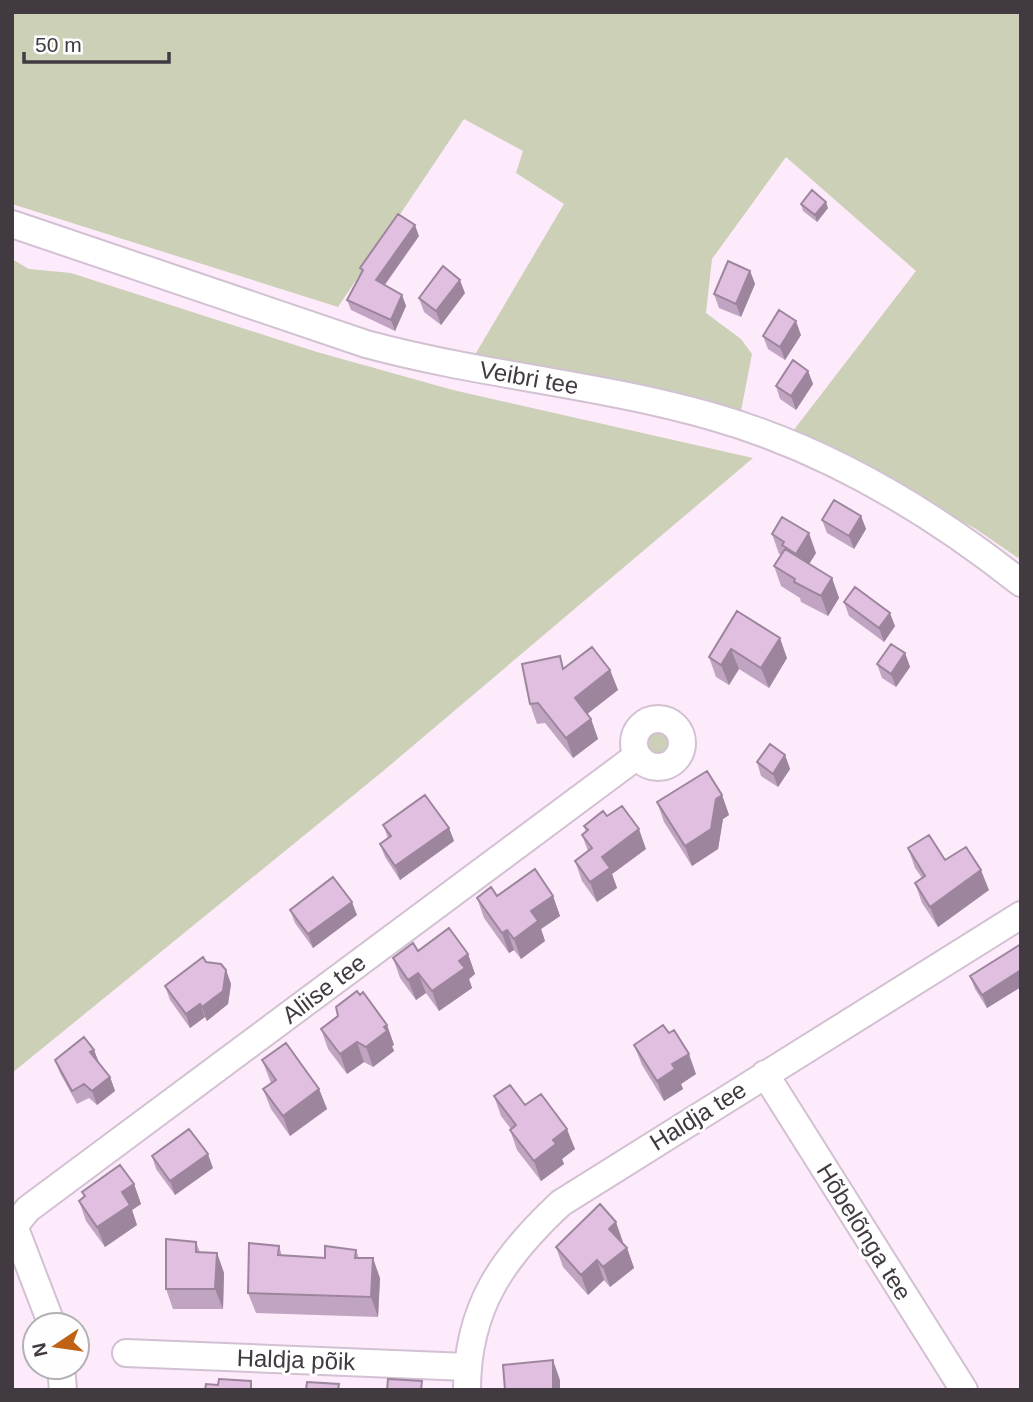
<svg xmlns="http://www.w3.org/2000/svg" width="1033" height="1402" viewBox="0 0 1033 1402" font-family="Helvetica,sans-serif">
<rect width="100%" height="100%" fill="#fdebfc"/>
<!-- green -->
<path fill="#ccd0b6" d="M12,12h1009v548l-45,-31 -183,-98 123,-160 -130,-114 -74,102 -6,54 35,26 11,15 -11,57 -268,-53 91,-154 -48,-31 7,-22 -59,-32 -126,188 -326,-103z
M12,259l17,10 42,4 246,79 136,38 300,68 -371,314 -370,301z
M639 743a19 19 0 1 1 38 0a19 19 0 1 1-38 0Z"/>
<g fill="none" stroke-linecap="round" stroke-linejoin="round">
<!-- minor casing -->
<g stroke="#d2c1d2" stroke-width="30">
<path id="minor" d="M12,224l354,120c114,31 234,40 348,73 112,32 216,94 307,166
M634 743a24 24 0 1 1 48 0a24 24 0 1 1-48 0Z
M765,1074l199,316
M14,1226l14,-17 609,-453
M14,1226l38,99
M126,1353l341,14
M61,1367l2,23
M467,1390c0,-83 36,-133 94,-187l460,-288"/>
</g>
<!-- minor -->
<use href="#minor" stroke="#fff" stroke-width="26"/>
</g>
<!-- wall -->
<path fill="#c1a4c1" d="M801,204l27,4 -11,14 -14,-11z
M419,236l-34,49 17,10 4,11 -11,25 -44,-21 -4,-10 15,-28 -2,-4z
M750,271l5,13 -14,33 -22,-9 -5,-14z
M465,293l-24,32 -17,-13 -5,-14z
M801,335l-16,25 -17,-11 -5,-13z
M808,371l5,13 -17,26 -16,-11 -4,-13z
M861,516l5,13 -12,20 -27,-16 -5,-13z
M772,534l44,19 -7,11 23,14 7,20 -11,18 -27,-14 -1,-4 -19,-12 -7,-20 7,-11 -2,-1z
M844,602l51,24 -11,16 -35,-26z
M737,611l50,47 -18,30 -30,-19 -10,16 -13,-8 -7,-20z
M905,653l5,14 -14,20 -14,-9 -5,-14z
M564,668l46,2 8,20 -31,24 4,5 7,20 -25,19 -28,-35 -8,1 -7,-20z
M785,755l5,14 -12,18 -17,-11 -4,-14z
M722,795l7,20 -6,4 -5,30 -26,17 -28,-44 -7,-20z
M607,816l39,33 -34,25 5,14 -20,14 -15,-21 -7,-20 13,-10 -6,-16 4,-3 -2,-6z
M383,825l66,3 5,13 -54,39 -15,-23 -5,-13 8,-6z
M908,848l37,12 44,30 -51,37 -16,-24 -7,-20 7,-5 -7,-10z
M497,896h56l7,20 -19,13 4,12 -24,18 -7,-9 -5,3 -25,-35 -7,-20z
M290,910l67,5 -44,33 -18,-25z
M1021,944v43l-34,21 -12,-19 -5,-13z
M418,951l50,3 7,20 -6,5 3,9 -33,23 -13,-18 -10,7 -16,-22 -7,-20z
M206,962l20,8 5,14 -3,20 -21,17 -2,-4 -15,11 -20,-28 -5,-14z
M387,1025l7,20 -2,1 2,5 -21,16 -9,-5 -17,12 -19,-25 -7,-20z
M634,1045l62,29 -15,10 2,5 -19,12 -22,-36z
M94,1050l5,13 11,14 5,14 -18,14 -8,-7 -12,6 -17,-31 -5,-13z
M262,1060l57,29 8,20 -37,27 -19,-27 -8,-20 8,-6z
M494,1096l31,9 50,44 -13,10 2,5 -23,17 -24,-31 -7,-20 1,-1 -10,-13z
M152,1156l61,12 -38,27 -19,-26z
M134,1184l7,20 -9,6 5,15 -32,22 -19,-26 -7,-20 5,-4 -2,-5z
M196,1242l4,10 17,1 7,20 -1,36h-50l-7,-20z
M623,1242l-1,1 5,5 7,20 -24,19 -6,-7 -16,15 -25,-28 -7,-20z
M279,1246l3,10 43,2 31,-8 3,8 21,20 -2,39 -122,-4 -8,-20z"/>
<!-- shaded-wall -->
<path fill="#9d869d" d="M826,202l2,6 -11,14 -2,-7z
M415,225l4,11 -39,55 -4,-11z
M750,271l5,13 -14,33 -5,-13z
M460,280l5,13 -24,32 -5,-14z
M402,295l4,11 -11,25 -4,-11z
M796,321l5,14 -16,25 -5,-13z
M808,371l5,13 -17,26 -5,-14z
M861,516l5,13 -12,20 -5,-13z
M809,533l7,20 -13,21 -7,-20z
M832,578l7,20 -11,18 -7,-20z
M890,613l5,13 -11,16 -5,-14z
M780,638l7,20 -18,30 -8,-20z
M731,649l8,20 -10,16 -8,-20z
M905,653l5,14 -14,20 -5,-13z
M610,670l8,20 -36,28 -7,-20z
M591,719l7,20 -25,19 -7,-20z
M785,755l5,14 -12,18 -5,-13z
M722,795l7,20 -6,4 -5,30 -26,17 -7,-20 31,-47z
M449,828l5,13 -54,39 -5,-14z
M639,829l7,20 -34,25 5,14 -20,14 -7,-20 12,-25z
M981,870l8,20 -51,37 -8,-20z
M553,896l7,20 -19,13 4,12 -24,18 -7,-20 17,-28z
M352,902l5,13 -44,33 -5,-14z
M507,930l7,20 -5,3 -7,-20z
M468,954l7,20 -6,5 3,9 -33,23 -7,-20 27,-30z
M226,970l5,14 -3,20 -21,17 -5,-14z
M1021,970v17l-34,21 -5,-13z
M418,973l8,20 -10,7 -8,-20z
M200,1004l5,13 -15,11 -4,-14z
M387,1025l7,20 -2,1 2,5 -21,16 -7,-20z
M357,1042l7,20 -17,12 -7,-20z
M94,1050l5,13 -9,-11z
M689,1054l7,20 -15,10 2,5 -19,12 -7,-20 15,-17z
M110,1077l5,14 -18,14 -5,-14z
M319,1089l8,20 -37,27 -7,-20z
M567,1129l8,20 -13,10 2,5 -23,17 -7,-20 19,-21z
M208,1154l5,14 -38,27 -5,-14z
M134,1184l7,20 -9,6 5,15 -32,22 -8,-20 25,-35z
M616,1222l7,20 -7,7 -7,-20z
M627,1248l7,20 -24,19 -7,-20z
M217,1253l7,20 -1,36 -8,-20z
M373,1258l7,20 -2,39 -7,-20z
M597,1260l7,20 -16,15 -7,-20z
M553,1360l7,20v10h-7z"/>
<!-- building -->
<path fill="#e0bfe0" stroke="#9d869d" stroke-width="2" d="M812,190l14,12 -11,13 -14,-11z
M398,214l17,11 -39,55 26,15 -11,25 -44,-20 16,-30 -3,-2z
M728,261l22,10 -14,33 -22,-10z
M443,266l17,14 -24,31 -17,-13z
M779,310l17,11 -16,26 -17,-11z
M793,360l15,11 -17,25 -15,-10z
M834,500l27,16 -12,20 -27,-16z
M782,517l27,16 -13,21 -14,-9 2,-3 -12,-8z
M785,549l47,29 -11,18 -27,-14 1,-3 -21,-13z
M855,587l35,26 -11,15 -35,-26z
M737,611l43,27 -19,30 -30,-19 -10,16 -12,-8z
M891,644l14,9 -14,21 -14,-10z
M592,647l18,23 -35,28 16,21 -25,19 -28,-35 -8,1 -8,-40 38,-8 3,13z
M770,744l15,11 -12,19 -16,-12z
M707,771l15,24 -6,4 -5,30 -26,17 -28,-44z
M425,795l24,33 -54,38 -15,-22 11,-8 -8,-11z
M622,806l17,23 -37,28 8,11 -20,14 -15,-21 17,-13 -10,-13 6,-5 -4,-4 19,-15 4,5z
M929,835l16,25 21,-13 15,23 -51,37 -15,-24 10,-7 -17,-28z
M535,869l18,27 -22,15 7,10 -24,18 -7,-9 -5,3 -25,-35 14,-11 6,9z
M333,877l19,25 -44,32 -18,-24z
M449,928l19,26 -9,7 6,7 -33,23 -14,-18 -10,7 -15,-22 20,-15 5,8z
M1021,944v26l-39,25 -12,-19z
M203,957l3,5 15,2 5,6 -3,21 -21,16 -2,-3 -14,10 -21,-28z
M357,991l3,4 3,-3 24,33 -3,2 3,4 -21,16 -9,-5 -17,12 -19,-25 17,-13 -2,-9z
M663,1025l6,8 5,-3 15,24 -17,10 3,5 -18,12 -23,-36z
M84,1037l10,13 -4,2 20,25 -18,14 -8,-7 -12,7 -17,-31z
M286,1043l33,46 -36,27 -20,-27 13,-9 -14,-20z
M510,1085l15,20 16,-11 26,35 -14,11 3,4 -22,17 -24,-31 6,-5 -22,-29z
M189,1129l19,25 -38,27 -18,-25z
M120,1165l14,19 -12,8 8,13 -33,22 -18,-26 6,-5 -3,-4z
M600,1204l16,18 -7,7 18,19 -24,19 -6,-7 -16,15 -25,-28z
M166,1239l30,3v10l21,1 -2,36h-49z
M249,1243l30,3 -1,9 47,3v-12l31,4 -1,8h18l-2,39 -123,-4z
M553,1360v30h-48l-2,-25z
M219,1379l32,2v9h-46l1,-6 12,1z
M388,1379l34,2 -1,9h-34z
M307,1382l32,2 -1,6h-32z"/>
<g text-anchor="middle" stroke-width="6" stroke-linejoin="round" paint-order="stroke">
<!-- street labels -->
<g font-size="24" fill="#413a41" stroke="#fefefe">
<text transform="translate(529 378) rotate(10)" y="8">Veibri tee</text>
<text transform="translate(324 989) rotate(-37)" y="8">Aliise tee</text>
<text transform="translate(698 1116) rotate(-32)" y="8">Haldja tee</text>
<text transform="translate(864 1232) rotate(58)" y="8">Hõbelõnga tee</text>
<text transform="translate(296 1360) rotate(2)" y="8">Haldja põik</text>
</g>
</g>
<!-- border -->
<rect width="1033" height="1402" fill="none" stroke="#413a41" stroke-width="28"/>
<!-- north arrow -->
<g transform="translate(56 1346) rotate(257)"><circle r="33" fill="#fefefe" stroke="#b2b0b2" stroke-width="2"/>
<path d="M0-5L12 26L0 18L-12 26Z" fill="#bf6215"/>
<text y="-10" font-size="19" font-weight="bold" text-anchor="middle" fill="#413a41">N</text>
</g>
<!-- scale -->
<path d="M24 52v10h145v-10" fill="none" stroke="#413a41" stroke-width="3.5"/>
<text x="35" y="52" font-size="21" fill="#413a41" stroke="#fefefe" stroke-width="5" paint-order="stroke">50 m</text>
</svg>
